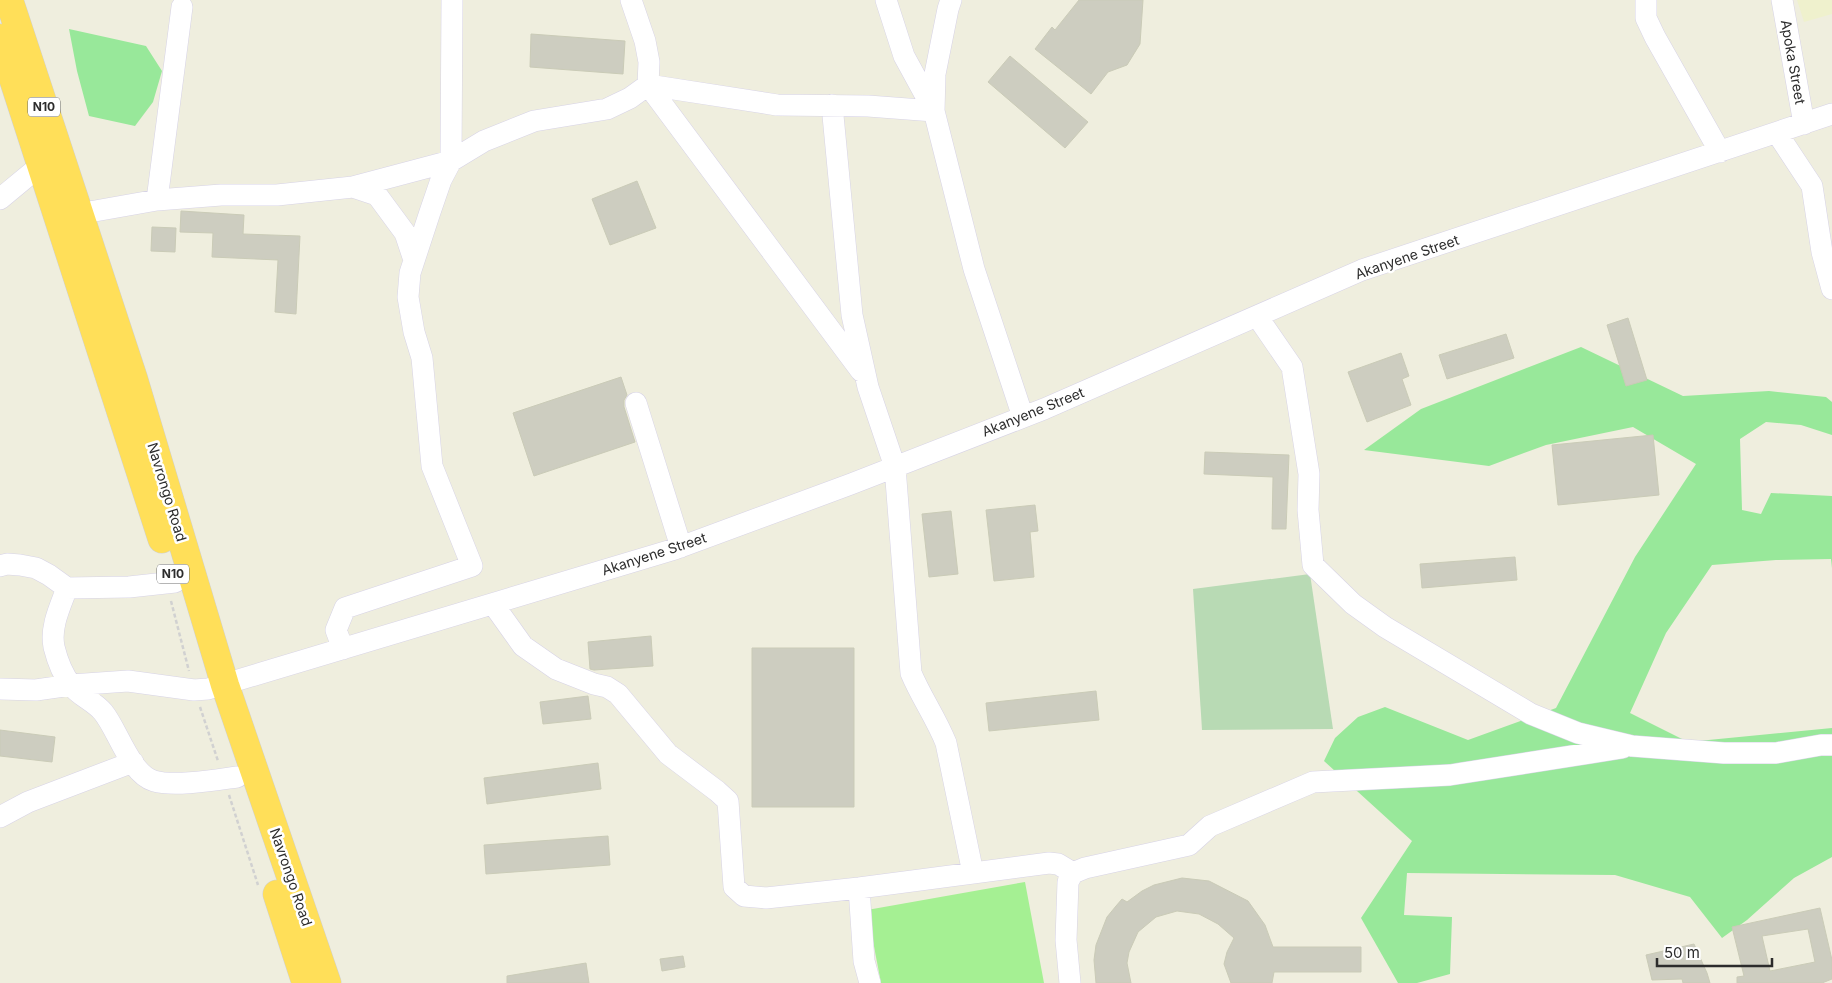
<svg xmlns="http://www.w3.org/2000/svg" width="1832" height="983" viewBox="0 0 1832 983" font-family="Inter,sans-serif">
<rect width="100%" height="100%" fill="#efeede"/>
<!-- education -->
<path fill="#eff1cd" d="M1797,0h35v14l-28,8z"/>
<!-- green -->
<path fill="#98e89a" d="M69,29l77,17 16,25 -9,31 -18,24 -46,-10 -12,-45z
M1581,347l102,49 86,-5 57,6 6,5v35v-2l-31,-10 -35,-3 -26,17 2,71 19,4 10,-21 61,3v72l-1,-9 -55,1 -64,5 -46,68 -36,80 58,29 144,-14v129l-38,21 -47,42 -25,18 -32,-41 -75,-22 -208,-2 -3,42 48,2 -2,57 -33,9h-19l-37,-65 51,-77 -88,-80 11,-23 23,-21 27,-10 83,33 88,-32 79,-151 61,-93 -63,-37 -87,18 -57,21 -125,-16 57,-41z"/>
<!-- cemetery -->
<path fill="#b8dab4" d="M1310,574l23,155 -131,1 -9,-141z"/>
<!-- pitch -->
<path fill="#a5f093" d="M1025,882l19,101h-163l-14,-73z"/>
<!-- building -->
<path fill="#cdcdc0" stroke="#cacbb7" fill-rule="evenodd" d="M1079,0h64l-3,44 -13,21 -19,7 -17,22 -56,-45 17,-22 3,3z
M531,34l94,7 -2,33 -93,-7z
M1010,56l78,66 -23,26 -77,-66z
M637,181l19,47 -46,17 -18,-46z
M181,211l63,4 -1,19 57,2 -4,78 -21,-2 3,-52 -66,-3 1,-24 -33,-1z
M152,227l24,1 -1,24 -24,-1z
M1628,318l19,62 -21,6 -19,-61z
M1506,334l8,24 -67,21 -8,-24z
M1401,353l8,23 -7,3 9,26 -44,17 -19,-50z
M621,377l6,18 -3,5v7l11,35 -101,34 -21,-63z
M1653,435l6,60 -101,10 -6,-60z
M1205,452l84,3 -3,74h-14l1,-52 -69,-3z
M1035,505l3,26 -8,1 4,45 -40,4 -8,-71z
M951,511l7,63 -29,3 -7,-63z
M1515,557l2,23 -95,8 -2,-24z
M651,636l2,30 -59,4 -4,-1 -2,-27z
M752,648h102v159h-102z
M1096,691l3,29 -110,11 -3,-28z
M588,696l3,23 -48,5 -3,-22z
M0,730l55,7 -3,25 -52,-6z
M598,763l3,26 -114,15 -3,-26z
M608,836l2,29 -124,9 -2,-29z
M1182,878l27,3 39,20 17,24 8,22h88v25h-87l-2,11h-41l-7,-19 3,-12 7,-14 -16,-14 -19,-10 -22,-3 -21,6 -18,15 -9,20 -2,11 4,20h-35l-2,-23 2,-15 11,-28 9,-11 6,-7 5,3 15,-11 12,-6z
M1820,908l12,52v19l-10,4h-85v-6l7,-1 -12,-49zM1808,929l7,33 -45,9 -8,-35z
M1694,944l13,29 3,10h-27l-1,-4 -30,1 -6,-25z
M683,956l2,11 -23,4 -2,-12z
M586,963l3,20h-82v-7z"/>
<g fill="none" stroke-linecap="round" stroke-linejoin="round">
<!-- minor casing -->
<g stroke="#d7d3e6" stroke-width="22">
<path id="minor" d="M886,0l18,56 30,55
M951,0l-3,9 -13,65 -1,37 40,158 49,148
M1646,0v18l9,19 65,115
M1782,0l22,124
M648,85l213,286
M648,85l129,20 91,1 66,5
M832,105l20,210 16,72 27,80 16,206c10,24 25,45 35,70l27,130
M1777,133l35,53 10,66 10,37
M353,187l24,8 28,38 9,27
M0,199l41,-34
M157,200l25,-193
M78,214l79,-14 64,-5h56l76,-8 98,-26 1,-161
M1257,316l35,51 17,107 -1,36 5,55 40,39 32,23 146,87 47,19 54,13 92,7h52l45,-8h11
M636,403l45,144
M0,566l7,-2 13,1 16,3 13,7 18,13 62,-1 46,-5
M67,588c-7,19 -17,39 -13,59 3,12 9,28 17,38 8,11 23,16 32,27 15,18 27,62 51,69 20,6 61,-1 83,-4
M493,604l30,42 33,23 38,15 13,3 11,7 50,60 49,37 11,10 6,86 10,9 22,2 93,-10 190,-25 9,1 15,9
M343,649l-7,-19 9,-22 127,-42 -40,-100 -10,-108 -8,-26 -6,-35 2,-24 20,-61 11,-32 10,-19 33,-20 50,-20 73,-12 23,-11 18,-13 1,-23 -4,-21 -14,-41
M0,689l36,1 35,-5 57,-4 66,9 14,-1 467,-140 176,-65 193,-75 318,-139 470,-156
M0,817l28,-15 105,-40
M859,888l5,73 6,22
M1070,983l-4,-43 2,-58 5,-9 12,-5 104,-23 21,-19 103,-44 137,-7 172,-27"/>
</g>
<!-- highway casing -->
<g stroke="#d1d1d1" stroke-width="29">
<path id="highway" d="M9,0l124,377 92,308 102,298
M0,38l162,501
M277,894l27,83"/>
</g>
<!-- path -->
<path stroke="#d1d1d1" stroke-width="2.5" stroke-dasharray="4 2.5" stroke-linecap="butt" d="M171,601l18,70
M200,707l18,54
M229,795l29,90"/>
<!-- minor -->
<use href="#minor" stroke="#fff" stroke-width="21"/>
<!-- highway -->
<use href="#highway" stroke="#ffdf59" stroke-width="28"/>
</g>
<g text-anchor="middle" stroke-width="5" stroke-linejoin="round" paint-order="stroke">
<!-- shield labels -->
<g fill="#fff" stroke="#6b6b6b" stroke-width="1">
<rect x="28" y="97.5" width="32" height="19" rx="4"/>
<rect x="157" y="564.5" width="32" height="19" rx="4"/>
</g>
<g font-size="12" font-weight="bold" fill="#2c2c2c">
<text x="44" y="111">N10</text>
<text x="173" y="578">N10</text>
</g>
<!-- street labels -->
<g font-size="14" fill="#2c2c2c" stroke="#fff">
<text transform="translate(1793 62) rotate(80)" y="5">Apoka Street</text>
<text transform="translate(1407 257) rotate(-19)" y="5">Akanyene Street</text>
<text transform="translate(1033 412) rotate(-22)" y="5">Akanyene Street</text>
<text transform="translate(167 492) rotate(73)" y="5">Navrongo Road</text>
<text transform="translate(654 554) rotate(-18)" y="5">Akanyene Street</text>
<text transform="translate(291 877) rotate(71)" y="5">Navrongo Road</text>
</g>
</g>
<!-- scale -->
<path d="M1657 958v8h115v-8" fill="none" stroke="#2c2c2c" stroke-width="2.5"/>
<text x="1664" y="958" font-size="15" fill="#2c2c2c" stroke="#ffffff" stroke-width="4" paint-order="stroke">50 m</text>
</svg>
